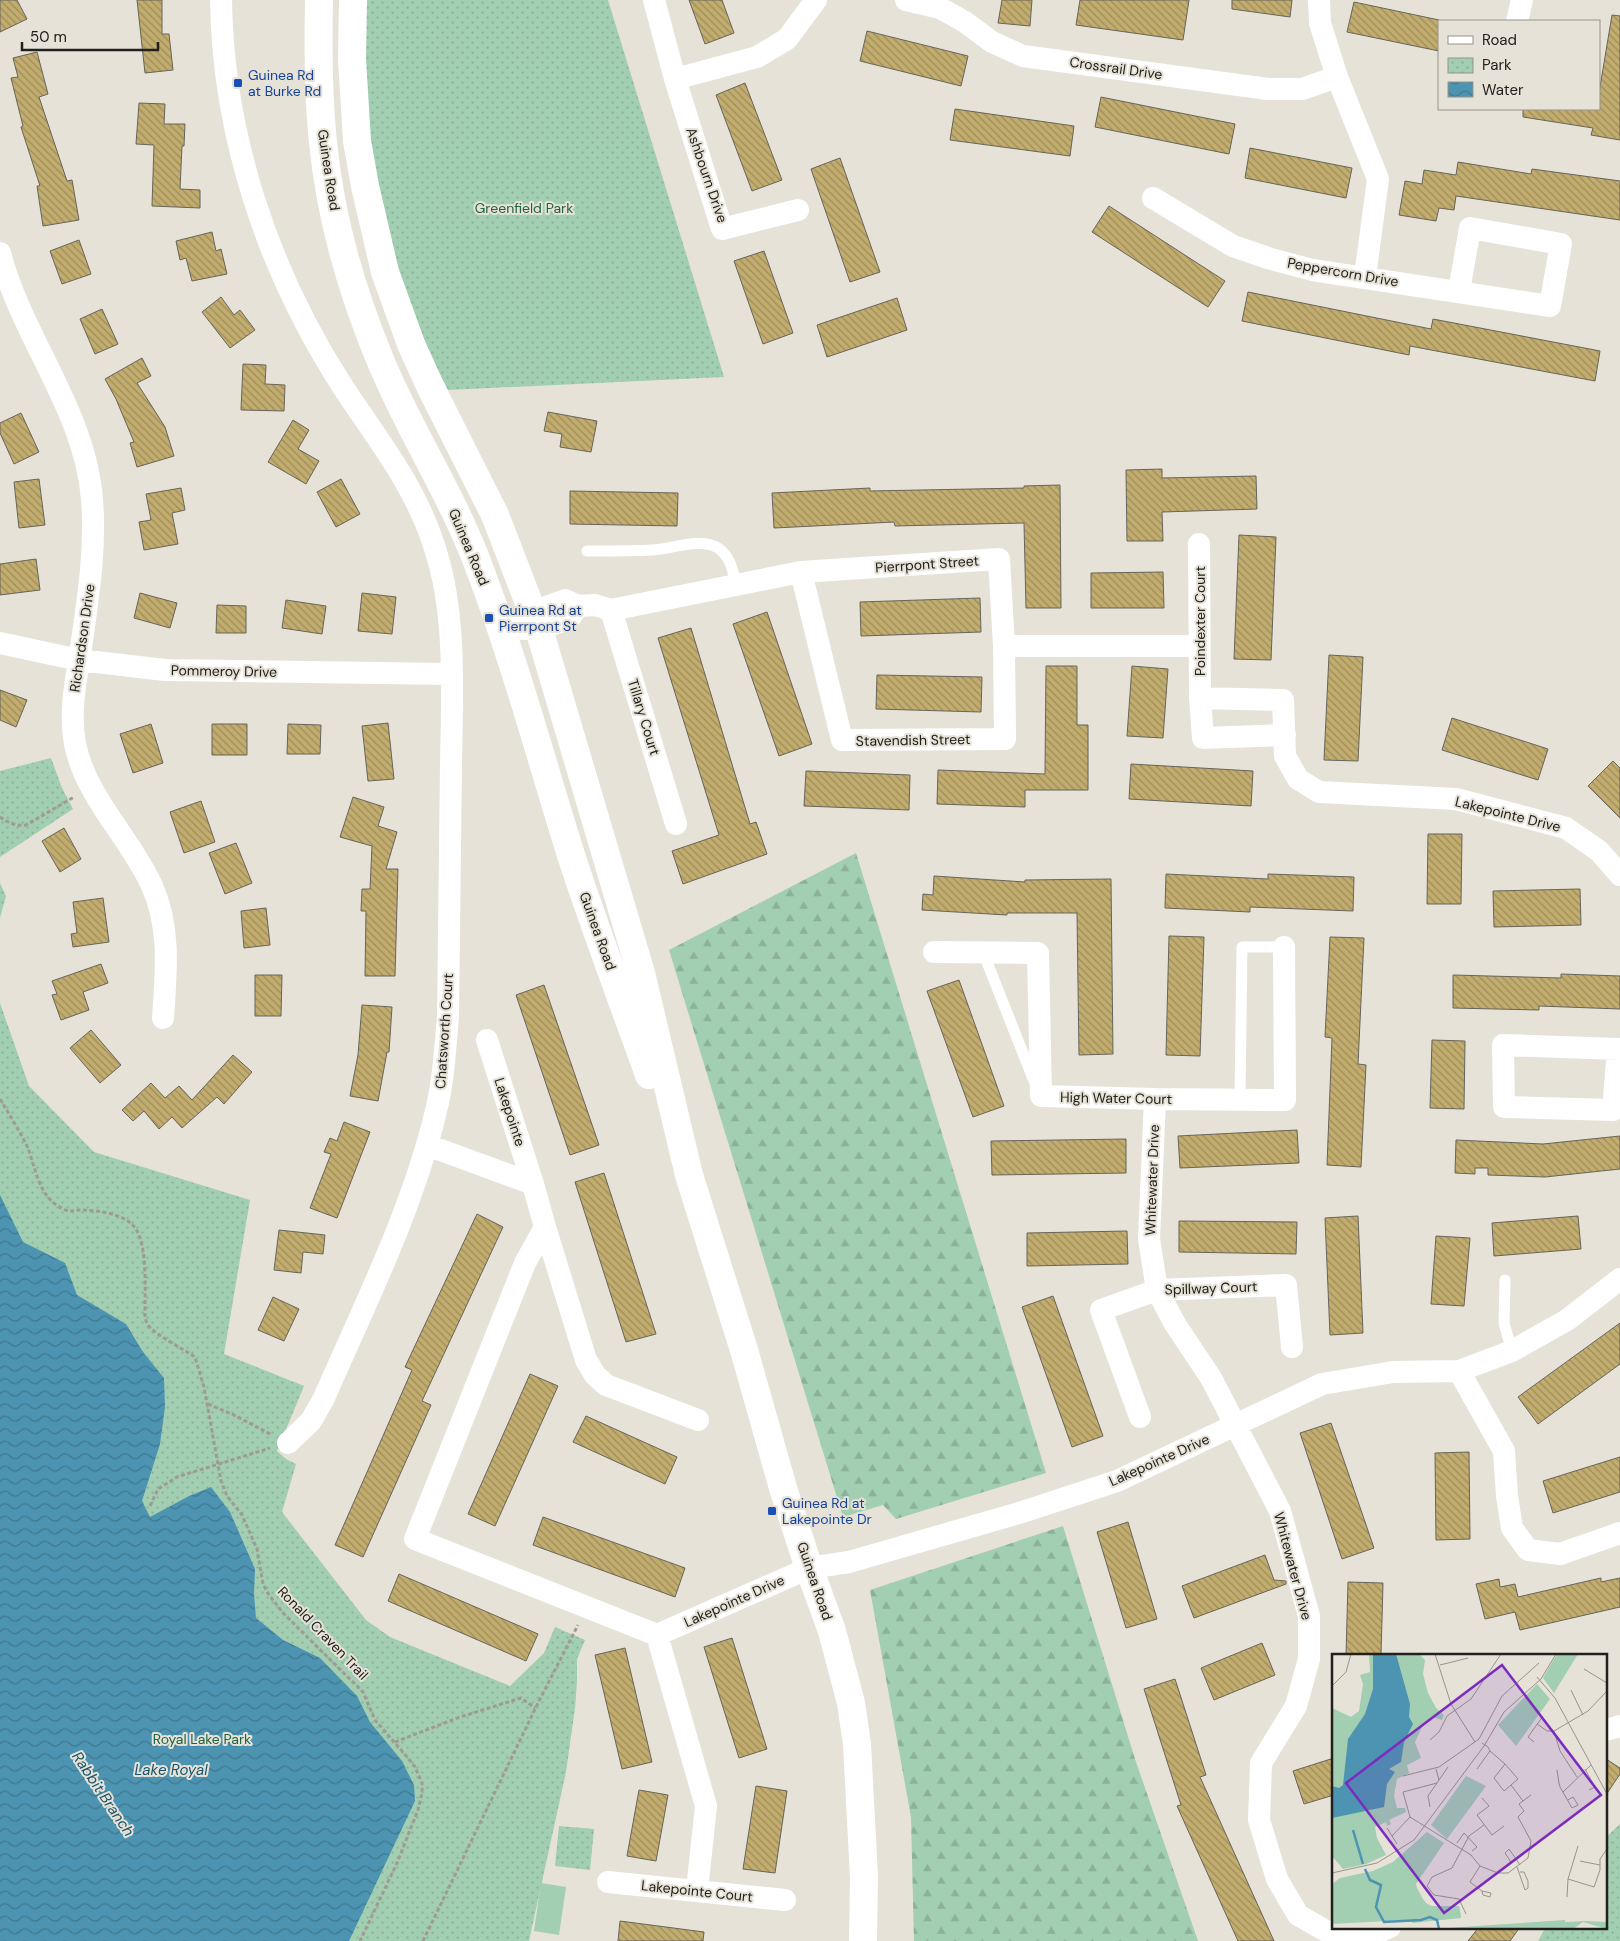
<svg xmlns="http://www.w3.org/2000/svg" width="1620" height="1941" viewBox="0 0 1620 1941" font-family="'DM Sans',sans-serif">
<defs>
<pattern id="forest-firs" width="22" height="20" patternUnits="userSpaceOnUse" patternTransform="scale(1.25)"><rect width="22" height="20" fill="#a2ceb2"/><path d="M5 1l3.5 6h-7zM16 11l3.5 6h-7z" fill="#8bb198"/></pattern>
<pattern id="park-dots" width="8" height="8" patternUnits="userSpaceOnUse" patternTransform="scale(1.25)"><rect width="8" height="8" fill="#a2ceb2"/><path d="M2 2h.1M6 6h.1" fill="none" stroke="#8bb198" stroke-width="1.8" stroke-linecap="round"/></pattern>
<pattern id="water-waves" width="16" height="10" patternUnits="userSpaceOnUse" patternTransform="scale(1.25)"><rect width="16" height="10" fill="#4d94b2"/><path d="M0 5q4-4 8 0t8 0" fill="none" stroke="#407890"/></pattern>
<pattern id="building-back-hatch" width="6" height="6" patternUnits="userSpaceOnUse" patternTransform="scale(1.25)"><rect width="6" height="6" fill="#c2ad6f"/><path d="M-1 5l2 2M0 0l6 6M5-1l2 2" fill="none" stroke="#9d8c5a"/></pattern>
</defs>
<rect width="100%" height="100%" fill="#e6e2d7"/>
<!-- forest -->
<path fill="url(#forest-firs)" d="M856,853l190,620 -150,46 -13,-14 -40,12 -174,-567z
M1063,1526l72,233 63,182h-284l-3,-124 -41,-227z"/>
<!-- park -->
<path fill="url(#park-dots)" d="M358,0h250l116,377 -276,13 -29,-57 -19,-46 -30,-110z
M51,758l11,30 11,21 -73,48v-86z
M0,883l6,13 -6,22z
M0,1003l29,83 65,66 156,48 -26,154 80,32 -27,65 9,8 10,5 -14,48 84,108 24,17 120,49 34,-33 11,-26 30,13 -8,19v22l-2,27 -9,64 -37,169h-529z
M1620,1824v117h-82l8,-14h60v-90z
M559,1826l35,3 -4,41 -35,-4z"/>
<!-- pitch -->
<path fill="#a2ceb2" d="M541,1883l25,4 -7,48 -25,-4z"/>
<!-- water -->
<path fill="url(#water-waves)" d="M0,1195l23,47 42,21 12,32 49,29 17,28 21,26 1,29 -5,37 -18,57 8,16 39,-21 22,-9 19,25 25,57 -1,25 2,24 27,22 37,18 37,38 13,26 32,39 12,24 1,16 -66,140h-349z"/>
<!-- building -->
<path fill="url(#building-back-hatch)" stroke="#67645b" d="M0,0h17l10,19 -27,13z
M137,0h25v34h7l4,36 -28,3z
M689,0h33l12,33 -29,11z
M1002,0h30l-2,26 -32,-3z
M1080,0h109l-6,40 -107,-15z
M1232,0h60l-2,17 -58,-8z
M1354,2l85,18v31l-92,-19z
M1612,15l8,1v124l-29,-5 2,-7 -70,-11v-8h76v-16z
M867,31l101,25 -7,30 -101,-25z
M37,52l11,42 -9,3 28,84 5,-1 7,40 -36,6 -6,-40h3l-19,-59 2,-1 -12,-48 7,-1 -5,-19z
M745,83l37,97 -30,11 -36,-96z
M1101,97l134,27 -6,30 -134,-27z
M139,103l26,1 -1,20h21l-1,22h-2l-2,43 20,1v18l-48,-2 2,-61 -18,-1z
M955,109l119,17 -4,30 -120,-16z
M1250,148l102,20 -6,30 -101,-20z
M840,158l40,114 -30,10 -39,-113z
M1458,162l73,12 1,-5 88,12v39l-164,-24 -2,14 -15,-2 -3,13 -37,-6 6,-34 17,3 2,-14 32,5z
M1109,206l116,75 -17,26 -116,-75z
M212,232l4,19 5,-2 6,25 -35,7 -6,-23 -6,2 -4,-19z
M79,240l12,34 -29,10 -12,-33z
M764,251l29,82 -30,11 -29,-83z
M1248,292l183,37 2,-10 167,32 -5,30 -185,-35 -1,9 -167,-34z
M221,297l13,18 6,-5 15,20 -25,18 -28,-36z
M897,298l10,32 -80,27 -10,-32z
M102,309l16,35 -23,10 -15,-35z
M142,358l9,18 -14,7 28,44 9,29 -37,11 -7,-24 4,-1 -18,-43 -11,-20z
M243,364l23,1 -1,19 20,1 -1,26 -43,-1z
M548,412l49,9 -6,31 -31,-5 2,-13 -18,-3z
M21,413l18,39 -25,12 -14,-31v-10z
M293,420l16,10 -11,19 21,12 -13,23 -38,-22z
M1162,469v9l94,-2 1,33 -95,3 1,29h-36l-1,-71z
M39,479l6,46 -26,3 -5,-46z
M341,479l19,35 -24,13 -19,-35z
M1060,485l1,123h-35l-2,-85 -129,3 -1,-4 -120,6 -2,-35 98,-5v3l154,-3v-2z
M181,488l4,22 -13,3 6,31 -34,6 -5,-28 12,-2 -5,-26z
M570,491l108,2 -1,33 -107,-2z
M1239,535l37,2 -5,123 -37,-1z
M36,559l4,31 -40,5v-31z
M1163,572l1,36h-73v-35z
M140,593l37,10 -7,25 -36,-10z
M362,593l34,4 -4,37 -34,-3z
M980,598l1,34 -120,4 -1,-34z
M286,600l40,6 -4,28 -40,-6z
M217,605l29,1v27h-30z
M767,612l45,132 -33,12 -46,-132z
M691,628l59,196 6,-2 11,32 -84,30 -11,-33 47,-16 -61,-197z
M1329,655l34,2 -5,104 -34,-1z
M1046,666h31v59h11v65h-63v17l-88,-3 1,-34 107,4z
M1132,666l36,3 -5,69 -36,-2z
M877,675l105,2 -1,35 -105,-3z
M0,690l27,10 -11,27 -16,-7z
M1452,718l96,31 -10,31 -96,-30z
M388,723l6,56 -26,2 -6,-55z
M151,724l12,39 -30,10 -13,-39z
M212,724h35v31h-35z
M288,724l33,1 -1,29h-33z
M1613,761l7,7v50l-32,-32z
M1131,764l122,7 -2,35 -122,-7z
M806,771l104,4 -1,35 -105,-4z
M353,797l31,10 -6,19 19,6 -11,37h12l-3,107h-30l1,-65h-5l1,-22h8l2,-43 -32,-9z
M201,801l14,41 -31,11 -14,-41z
M64,828l17,31 -21,13 -18,-31z
M1428,834h34l-1,70h-34z
M236,843l16,40 -27,11 -16,-41z
M1166,874l102,5v-5l86,3 -1,34 -103,-4v5l-85,-4z
M934,876l91,6v-2l86,-1 2,175 -34,1 -2,-142h-70v2l-85,-5 1,-16 10,1z
M1580,889l1,36 -87,2 -1,-36z
M103,898l6,44 -36,5 -2,-13 6,-1 -4,-31z
M266,908l4,37 -26,3 -3,-37z
M1169,936l35,1 -4,119 -34,-1z
M1330,937l34,1 -6,126 8,1 -5,102 -34,-2 5,-127 -7,-1z
M101,964l7,19 -25,9 6,18 -28,10 -9,-25 5,-1 -5,-13z
M1561,974l59,2v33l-81,-3v4l-86,-2v-33l108,3z
M255,975h27l-1,41h-26z
M959,980l45,126 -31,11 -46,-126z
M544,985l55,160 -29,10 -54,-160z
M362,1005l30,2 -3,45h-2l-9,49 -28,-5 8,-41z
M91,1030l30,35 -21,18 -30,-35z
M1432,1040l33,1 -1,68 -34,-1z
M233,1055l19,17 -28,32 -7,-7 -35,31 -10,-11 -13,12 -15,-18 -11,10 -11,-11 29,-27 14,15 14,-12 13,14z
M344,1122l26,10 -33,86 -27,-10 21,-54 -7,-2 6,-14 7,3z
M1297,1130l2,33 -119,5 -2,-32z
M1620,1136v33l-75,8 -57,-2v-7h-13v6l-20,-1 1,-33 87,4z
M1126,1139v34l-134,2 -1,-34z
M604,1173l52,161 -30,8 -51,-160z
M477,1214l26,13 -81,174 9,4 -68,152 -28,-12 77,-175 -7,-3z
M1358,1216l5,117 -33,2 -5,-117z
M1578,1216l3,33 -87,7 -2,-33z
M1179,1221l118,1 -1,32 -117,-2z
M279,1230l46,5 -2,19 -20,-2 -2,21 -27,-3z
M1127,1231l1,33 -101,2v-33z
M1436,1236l34,2 -6,68 -33,-2z
M1053,1296l50,140 -31,11 -50,-140z
M273,1297l26,12 -15,32 -26,-11z
M1620,1323v41l-82,60 -20,-27z
M530,1374l28,12 -63,140 -27,-12z
M586,1416l91,41 -12,27 -92,-42z
M1331,1423l43,125 -32,11 -42,-126z
M1469,1452l1,87 -34,1 -1,-87z
M1620,1457v35l-67,21 -10,-32z
M543,1517l142,51 -10,29 -142,-52z
M1128,1522l29,97 -31,9 -29,-96z
M1265,1555l9,25 12,1v3l-92,34 -12,-32z
M399,1574l139,60 -12,27 -138,-60z
M1601,1578v4l19,-4v29l-100,23 -5,-18 -30,7 -9,-35 23,-5 1,8 15,-3 3,13z
M1348,1582l35,1 -2,72h-35z
M732,1638l35,111 -28,9 -35,-111z
M1262,1643l13,32 -61,25 -13,-32z
M625,1648l27,114 -30,7 -27,-114z
M1175,1679l31,96 -6,2 74,164h-36l-61,-135 4,-1 -37,-116z
M1334,1758v37l-30,9 -11,-33z
M1606,1759l14,9v6l-14,21z
M756,1786l31,5 -12,82 -32,-4z
M639,1790l29,5 -12,66 -29,-5z
M620,1921l84,11 -1,9h-85z
M1479,1927h41l-10,14h-42z"/>
<g fill="none" stroke-linecap="round" stroke-linejoin="round">
<!-- path -->
<path stroke="#9e9b93" stroke-width="3" stroke-dasharray="4 2.5" stroke-linecap="butt" d="M0,817c9,6 15,9 26,8l48,-28
M0,1099c9,15 19,31 27,47 8,19 11,48 31,60 12,8 12,4 25,4 18,1 45,4 54,21 10,18 8,55 8,75 0,7 -1,13 3,19 6,9 37,25 47,32l9,30 17,94 6,15 15,19 15,34 6,35 6,11 15,19 79,78 12,28 33,38 7,9 7,16v10l-4,17 -21,53 -37,78
M208,1404l28,12 36,19
M150,1506l8,-17 19,-12 93,-29
M395,1742l65,-25 61,-19 14,10
M423,1941l116,-240 39,-76"/>
<!-- lane -->
<path stroke="#fff" stroke-width="11" d="M587,551c22,0 44,0 66,-1 18,-1 49,-13 65,-2 13,9 15,23 18,37
M983,952l51,129
M1240,1099l2,-152h42
M1505,1280l-1,43 8,28"/>
<!-- street -->
<path stroke="#fff" stroke-width="22" d="M221,0c2,136 47,270 120,384 39,60 79,106 98,178 17,62 13,138 12,202 -1,84 -2,169 -3,253 -3,31 -4,63 -12,94 -24,100 -71,193 -112,287l-13,23 -23,22
M654,0l21,79 47,150 76,-19
M906,0l34,8 25,14 27,20 31,14 245,33h34l35,-12
M1319,0l1,23 17,54 41,102 -13,98
M1517,21l5,-21
M675,79l82,-22 30,-18 29,-39
M1153,198l80,48 35,12 44,12 238,36 11,-62 -91,-16 -11,63
M0,253c22,85 85,157 92,246 4,50 -4,99 -11,149 -5,31 -12,64 -6,96 11,54 55,93 77,142 19,42 14,87 11,132
M1199,544l1,154 83,2 2,56 13,23 21,13 137,7 110,29 33,23 21,24
M611,610l65,214
M502,629l30,-17 33,-12 13,6 17,-1 16,5 190,-38 198,-13 5,87 1,93 -163,1 -41,-168
M523,629h16l30,-10 9,-13
M0,643l79,17 86,10 286,4
M1004,646h195
M1200,698l3,40 82,-3
M934,952l104,1 3,143 114,3 130,1 -1,-153
M487,1040l46,144
M1618,1049l-5,61 -109,-3 -1,-62 117,4
M1155,1099l-6,140 8,51 18,34 36,54 69,133 29,105v43l-13,47 -35,57 -2,57 18,59 21,36 30,17 44,3 18,-8
M427,1145l106,39 12,43 -20,36 -110,276 242,96 152,-67 40,-6 170,-49 98,-32 205,-97 71,-12 66,-1 53,-20 55,-31 53,-41
M545,1227l41,133 9,15 11,10 92,35
M1459,1371l45,80 3,45 5,32 16,22 32,4 60,-21
M1140,1417l-39,-107 56,-20 129,-5 6,62
M657,1635l49,171 -9,84
M1606,1730l14,-4
M608,1882l177,18"/>
<!-- secondary -->
<path stroke="#fff" stroke-width="28" d="M319,0c-1,48 -1,95 4,142 7,73 28,147 56,215 29,72 73,137 100,210 36,95 62,192 92,288 24,74 52,147 78,220
M353,0l-1,59 5,82 8,45 20,86 26,72 19,42 65,129 44,114 102,344 48,202 55,175 39,138 26,80 23,63 19,72 6,41 7,133 -1,64"/>
</g>
<!-- markers -->
<g fill="#1a4fb4" stroke="#e6e2d7" stroke-width="2">
<rect x="233" y="78" width="10" height="10" rx="2.5"/>
<rect x="484" y="613" width="10" height="10" rx="2.5"/>
<rect x="767" y="1506" width="10" height="10" rx="2.5"/>
</g>
<g text-anchor="middle" stroke-width="4" stroke-linejoin="round" paint-order="stroke">
<!-- street labels -->
<g font-size="14" fill="#22201c" stroke="#e6e2d7">
<text transform="translate(1116 68) rotate(8)" y="5">Crossrail Drive</text>
<text transform="translate(329 170) rotate(81)" y="5">Guinea Road</text>
<text transform="translate(707 175) rotate(71)" y="5">Ashbourn Drive</text>
<text transform="translate(1343 272) rotate(10)" y="5">Peppercorn Drive</text>
<text transform="translate(469 547) rotate(67)" y="5">Guinea Road</text>
<text transform="translate(927 564) rotate(-4)" y="5">Pierrpont Street</text>
<text transform="translate(1200 621) rotate(-90)" y="5">Poindexter Court</text>
<text transform="translate(82 638) rotate(-82)" y="5">Richardson Drive</text>
<text transform="translate(224 671) rotate(1)" y="5">Pommeroy Drive</text>
<text transform="translate(644 717) rotate(73)" y="5">Tillary Court</text>
<text transform="translate(913 740) rotate(-1)" y="5">Stavendish Street</text>
<text transform="translate(1508 814) rotate(14)" y="5">Lakepointe Drive</text>
<text transform="translate(598 931) rotate(70)" y="5">Guinea Road</text>
<text transform="translate(444 1031) rotate(-86)" y="5">Chatsworth Court</text>
<text transform="translate(1116 1098) rotate(1)" y="5">High Water Court</text>
<text transform="translate(510 1112) rotate(72)" y="5">Lakepointe</text>
<text transform="translate(1152 1180) rotate(-88)" y="5">Whitewater Drive</text>
<text transform="translate(1211 1288) rotate(-2)" y="5">Spillway Court</text>
<text transform="translate(1159 1460) rotate(-24)" y="5">Lakepointe Drive</text>
<text transform="translate(1293 1566) rotate(75)" y="5">Whitewater Drive</text>
<text transform="translate(815 1581) rotate(71)" y="5">Guinea Road</text>
<text transform="translate(734 1601) rotate(-24)" y="5">Lakepointe Drive</text>
<text transform="translate(323 1633) rotate(46)" y="5">Ronald Craven Trail</text>
<text transform="translate(697 1891) rotate(6)" y="5">Lakepointe Court</text>
</g>
<!-- transit labels -->
<g font-size="14" fill="#164399" stroke="#e6e2d7" text-anchor="start">
<text x="248" y="80">Guinea Rd<tspan x="248" dy="16">at Burke Rd</tspan></text>
<text x="499" y="615">Guinea Rd at<tspan x="499" dy="16">Pierrpont St</tspan></text>
<text x="782" y="1508">Guinea Rd at<tspan x="782" dy="16">Lakepointe Dr</tspan></text>
</g>
<!-- park labels -->
<g font-size="14" fill="#1d6440" stroke="#e6e2d7">
<text x="524" y="213">Greenfield Park</text>
<text x="202" y="1744">Royal Lake Park</text>
</g>
<!-- water labels -->
<g font-size="15" font-style="italic" fill="#195369" stroke="#e6e2d7">
<text x="171" y="1775">Lake Royal</text>
<text transform="translate(103 1794) rotate(56)" y="5">Rabbit Branch</text>
</g>
</g>
<!-- overview -->
<g transform="translate(1332 1654)">
<rect width="275" height="275" fill="#e6e2d7"/>
<path d="M134,122l20,10 -39,53 -16,-14zM95,178l17,11 -28,41 2,10 11,12h30l2,11 -129,7v-40l8,-6 33,-7 20,-9z" fill="#a2ceb2"/>
<path d="M37,0l51,1 5,5 -2,14 5,19 8,15 8,7 -2,5 -10,-3 -8,6 -9,19 6,16 -14,7 2,8 -12,6 -3,17 3,12h8l1,4 -17,8 2,4 -4,2 -1,-4 -11,5 2,11 9,17 -20,9 -23,5 -11,-13v-148l19,9 8,-6 4,-27 -3,-9 10,-3zM225,0h21l-24,39 -11,-15zM205,30l13,15 -34,47 -18,-21zM83,230l10,19 9,4 25,-1 2,12 -49,5 -3,-29zM233,266v2l21,-1 21,1v7l-24,-7 -10,7h-140z" fill="#a2ceb2"/>
<path d="M71 12a8 8 0 1 1 16 0a8 8 0 1 1-16 0ZM87,20l8,32 -12,3 -8,-32z" fill="#a2ceb2"/>
<path d="M41,0h23l14,50 -1,13 4,7 -9,18 -3,20 -12,7 6,3 -8,12 -3,23 -52,11v-32l7,2 4,-3 5,-46 17,-25 8,-25z" fill="#4d94b2"/>
<path fill="none" stroke="#4d94b2" stroke-width="2.5" d="M21,176l10,34M33,215l5,11 11,5 -5,22 8,15 37,-2 9,-3 7,3 2,9"/>
<path fill="none" stroke="#98948c" stroke-width="1" d="M103,0l16,50 24,38M108,11l28,-7M252,15l23,14M205,23l18,21 52,96M0,32l14,-14 5,-18M239,36l12,25M205,70l10,7h7l34,-20 19,-20M222,77l6,20 17,26M98,86l9,-8 8,-16 24,-17 30,-45M202,88l-6,-5 15,-21M150,89l6,4 2,4 15,13 13,15 -14,12 -10,-13 11,-14M104,115l3,11 -2,3 -34,9 7,25 61,38 9,11 18,7h10l20,-15 3,-17 -13,-24 6,-6 -5,-7 12,-9M145,115l13,-18M253,115l10,18 -6,3M225,116l2,13 1,4 12,21 6,-3 -5,-8 -5,3M71,122l36,-9 40,-28 23,-43 37,-33M107,126l9,-13M179,131l12,16M231,138l28,-27M150,144l7,8 -12,9 15,20 12,-9M98,153l-2,-11 9,-13M55,174l10,16M60,182l18,-19M125,189l7,-10 13,14 -5,4M184,205l-5,3 -6,-9 4,-4 11,16M248,207l20,4M148,212l-10,16 12,9 9,2M185,213l8,23 3,-2v-7l-4,-9h-4M0,219l45,-10 37,-23 70,-94 20,-34 37,-33 15,-25M236,225l26,8 6,-17v-11l7,-10M150,237l1,4 7,2 1,-4M235,243l1,-18 10,-33M134,260l-7,-15 -25,-4 -7,-9 5,-9 20,-9 17,-32 15,-11"/>
<path fill="#7b2cbf" fill-opacity="0.15" stroke="#7b2cbf" stroke-width="2.5" d="M170,11l99,130 -157,118 -98,-130z"/>
<rect width="275" height="275" fill="none" stroke="#22201c" stroke-width="2.5"/>
</g>
<!-- legend -->
<rect x="1438" y="20" width="162" height="90" fill="#e6e2d7" stroke="#98948c"/>
<rect x="1448" y="36" width="25" height="8" fill="#ffffff" stroke="#98948c"/>
<text x="1482" y="45" font-size="15" fill="#22201c">Road</text>
<rect x="1448" y="58" width="25" height="15" fill="url(#park-dots)" stroke="#98948c"/>
<text x="1482" y="70" font-size="15" fill="#22201c">Park</text>
<rect x="1448" y="82" width="25" height="15" fill="url(#water-waves)" stroke="#98948c"/>
<text x="1482" y="95" font-size="15" fill="#22201c">Water</text>
<!-- scale -->
<path d="M22 42v8h136v-8" fill="none" stroke="#22201c" stroke-width="2.5"/>
<text x="30" y="42" font-size="15" fill="#22201c" stroke="#e6e2d7" stroke-width="4" paint-order="stroke">50 m</text>
</svg>
